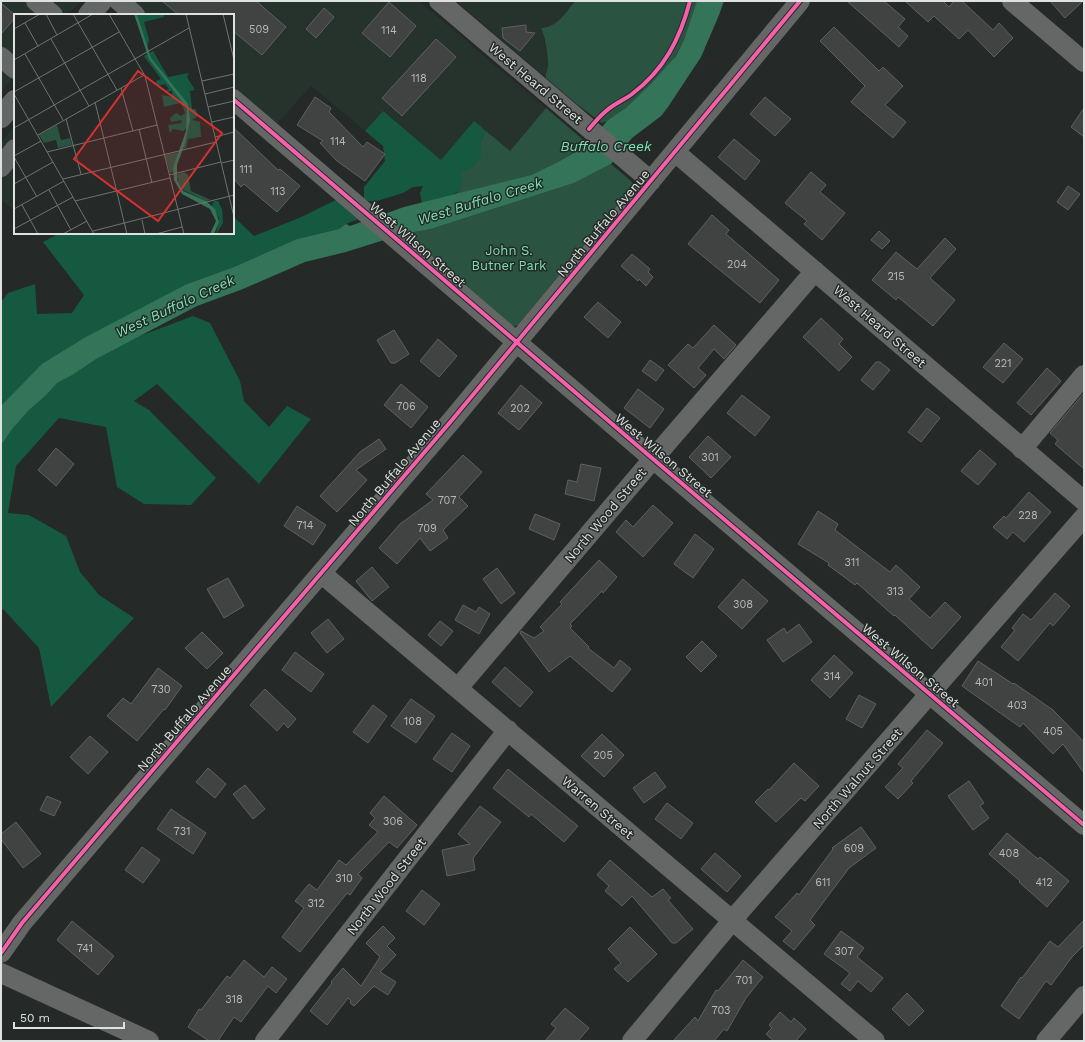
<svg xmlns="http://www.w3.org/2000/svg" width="1085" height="1042" viewBox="0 0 1085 1042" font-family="'Work Sans',sans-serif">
<rect width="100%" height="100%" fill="#252927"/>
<!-- built -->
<path fill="#26322c" d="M1,1h29l17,14h-32v60l-14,17z
M45,1h36l-11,11 -8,1z
M129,1h290l127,107 -36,43 -69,9 -58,-49 -18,20 -54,-45 -36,40 -42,-36v-75h-87z
M456,1h119l-31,37 4,28 -2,8v4z
M15,126v85l-14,-11v-57z"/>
<!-- green -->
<path fill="#2b5341" d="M575,1h122c-2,14 -13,42 -21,54 -11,18 -55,63 -74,68l-24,-18 -32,-27c-1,-6 2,-8 2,-13 0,-9 -3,-30 -7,-37 17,-1 24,-15 34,-27z
M546,108l42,36 -30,18 -27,13 -76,20 5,-6v-18l13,-5 7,-11 1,-14 5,-10 24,20z
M611,164l20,17 2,3 -1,3 -114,138 -6,2 -109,-93 28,-5 143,-46z"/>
<!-- forest -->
<path fill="#165941" d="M383,111l58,49 33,-39 12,10 -5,10v14l-8,11 -13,6c1,2 2,6 2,9 2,17 -28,19 -40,23l-2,-11 3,-7 -10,1 -10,6 -26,8h-9l-4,-2v-12l21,-26 -2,-15 -18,-15z
M338,199l23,19 -13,5 -9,6 -42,10 -63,28 -47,17 -50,53 56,-21 17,7 30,58 4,20 25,26 18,-21 24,13 -52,65 -102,-100 -23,17 15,9 67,68 -25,27 -47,-1 -27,-17 -11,-60 -47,-9 -43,48 -8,47 21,2 37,21 14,36 19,23 35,23 -83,89 -12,-59 -36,-39 -2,2v-309l7,-9 27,-9 2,30 35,-1 12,-18 -41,-53 17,-9h173v-17l21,20 45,-18z"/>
<!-- water -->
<path fill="#34755a" d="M697,1h27l-5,14 -18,42 -33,50 -7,9 -29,22 -21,26 -37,19 -143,46 -28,5 -57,18 -41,10 -62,27 -46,17 -101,53 -24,16 -15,8 -11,12 -17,15 -17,19 -11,16v-39l41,-42 42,-26 103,-54 47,-17 63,-28 42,-10 7,-5 4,2 54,-19 127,-32 27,-13 19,-11 11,-7 19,-23 19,-13 25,-24 25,-28 8,-16z"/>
<!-- building -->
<path fill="#404341" stroke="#5e6160" d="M162,1h94l30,26 -24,28 -29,-24v-16h-54z
M847,1h37l21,18 -7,8 10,9 -9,11z
M905,1h38l6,6 5,-6h8l31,29 6,-7 14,15 -19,19 -26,-27 -9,9 -25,-23 -6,6z
M1050,1h33l-18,17z
M389,2l27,24 -26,31 -28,-24z
M1,3l14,12v3l-14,16z
M324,8l10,9 -18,21 -10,-9z
M526,25v7l9,1 -15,18 -17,-13 -1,-10z
M834,27l45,44 4,-4 20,19 -18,19 21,17 -13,16 -42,-36 14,-16 -45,-45z
M436,39l20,18 -54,59 -20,-18z
M315,97l16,11 -2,4 34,35 4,-5 18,12 -20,27 -28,-20 -17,-18 3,-2 -26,-16z
M765,97l26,22 -16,17 -25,-22z
M1084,108v29l-13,-10z
M233,127l45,43 2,-1 20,17 -23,26 -33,-28 -3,3 -8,-9z
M734,139l26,22 -15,19 -27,-23z
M811,172l15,13 -6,7 25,21 -23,27 -18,-16 3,-3 -22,-18z
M1068,186l12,8 -12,16 -11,-8z
M712,215l17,15 -3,4 53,46 -19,23 -72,-59z
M879,231l11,10 -8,8 -11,-9z
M945,238l11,11 -26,29 25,22 -22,26 -35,-29 -2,3 -24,-20 24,-28 21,17z
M632,254l18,15 -2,3 5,5 -7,9 -7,-7 -1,2 -17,-15z
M598,302l23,20 -13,16 -24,-21z
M821,318l22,21 -4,5 13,13 -13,14 -36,-34z
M714,325l22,20 -12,14 -10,-10 -16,19 8,7 -12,13 -26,-23 20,-21 5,4z
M394,330l15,24 -14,9h-4l-14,-23z
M438,339l19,17 -18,21 -19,-16z
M1004,343l19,16 -20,24 -20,-16z
M650,360l14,10 -8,11 -14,-10z
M876,362h4l10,8 -17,20 -12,-10z
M1047,368l14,13 -30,34 -14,-12z
M401,384l27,23 -17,21 -27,-23z
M521,385l21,18 -23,27 -21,-17z
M638,389l26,20 -14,19 -26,-20z
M1084,393v76l-29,-25 3,-4 -8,-7z
M742,395l28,22 -15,19 -28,-23z
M927,408l13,10 -19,24 -13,-10z
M708,436l23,21 -20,21 -22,-21z
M379,439l7,10 -30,21 11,10 -30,32 -17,-16 40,-44z
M56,448l18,16 -18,22 -18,-16z
M980,450l16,14 -18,21 -17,-14z
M463,455l19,17 -23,25 9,9 -25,24 5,8 -18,13 -10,-13 -23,26 -18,-16 21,-24 33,-24 -7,-6z
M581,464l20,4 -7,33 -29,-7 3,-14 9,2z
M1029,492l22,20 -27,30 -11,-10 -6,7 -14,-12 11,-11 2,2z
M653,505l20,18 -30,34 -27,-25 10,-12 7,7z
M297,506l29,19 -13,20 -29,-19z
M818,511l20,13 -3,6 55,42 6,-7 24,22 -11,12 21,19 15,-16 16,15 -29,32 -37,-34 -1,1 -37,-33 -2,2 -27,-20 1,-2 -31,-19z
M535,514l25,10 -6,16 -25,-11z
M695,534l19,15 -21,29 -19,-14z
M599,560l18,17 -14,16 -1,-2 -32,33 2,2 -2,2 19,19 -1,1 26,20 6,-8 11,9 -19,23 -42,-36 -21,16 -29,-39 1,-2 13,7 10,-7 -4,-4 22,-23 -2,-2z
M372,567l17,20 -17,14 -16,-20z
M497,568l18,25 -14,11 -18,-25z
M228,578l16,28 -20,12 -17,-29z
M743,579l25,22 -26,28 -24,-22z
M1055,593l15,13 -17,20 -3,-3 -32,38 -17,-14 14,-17 -3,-2 11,-14 8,6z
M463,605l13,7 3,-5 11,7 -11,20 -24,-14z
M328,619l16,20 -17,14 -16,-20z
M440,621l13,10 -12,15 -13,-11z
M799,624l13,18 -29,20 -16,-22 17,-12 3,5z
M202,632l21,21 -16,16 -22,-21z
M702,641l15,15 -16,16 -15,-15z
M295,652l29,22 -13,18 -29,-22z
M834,655l19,18 -23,25 -19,-18z
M978,661l35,23 1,-1 39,27 31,32v31l-21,-29 -10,10 -30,-31 -3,4 -58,-41z
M505,667l28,25 -13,15 -28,-25z
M158,668l24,18 -17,24 -1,-1 -27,32 -30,-25 16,-18 8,6z
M265,689l31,30 -8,9 -4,-5 -7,8 -27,-26z
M859,695l17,9 -14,24 -16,-9z
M411,699l24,17 -19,27 -25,-17z
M373,705l14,11 -19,27 -15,-11z
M927,730l16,13 -32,38 2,2 -15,16 -13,-12 18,-19 -5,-4z
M452,733l18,13 -18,26 -19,-13z
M602,734l22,21 -20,22 -23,-21z
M90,736l18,16 -20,22 -18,-17z
M794,763l25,23 -14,15 -4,-3 -25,24 -21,-20 13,-13 1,1z
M208,768l18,16 -11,14 -19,-16z
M508,769l70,57 -14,16 -33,-28 -2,3 -36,-29z
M655,772l11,15 -22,16 -11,-15z
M969,781l15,22 -4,3 9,12 -16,12 -25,-34z
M245,785l20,24 -12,10 -20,-25z
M47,796l14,6 -7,14 -14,-6z
M384,796l33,29 -20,23 -8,-6 -31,32 4,4 -12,17 -3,-2 -47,59 -18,-15 22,-29 -9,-7 14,-17 8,6 22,-30 7,5 32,-33 -9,-7 6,-7 -5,-5z
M667,803l26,20 -12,16 -26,-20z
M480,806l21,16 -28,36 2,12 -28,6 -5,-26 28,-6 -12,-10z
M171,809l35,24 -13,21 -36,-25z
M16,822l25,32 -18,14 -22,-29v-5z
M861,827l15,21 -27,20 -39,52 5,5 -21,25 -11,-9 9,-10 -17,-14 22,-24 2,2 34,-46 -1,-1z
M1007,833l31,26 2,-2 29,24 -22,26 -28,-25 1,-1 -31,-27z
M142,847l18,13 -17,23 -18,-13z
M715,853l26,23 -14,16 -26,-23z
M610,860l42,37 11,-8 8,9 -3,2 25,29 -17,14h-4l-40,-47 -10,10 -17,-15 4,-5 -12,-11z
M422,890l18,14 -16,21 -18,-14z
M1084,920v25l-12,12 -21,28 -5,-4 -27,38 -18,-13 20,-29 1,1 28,-37 8,6z
M72,921l42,35 -16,19 -41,-35z
M383,926l12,12 -8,8 9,9 -16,17 16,10 -8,13 -14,-9 -20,20 -4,-3 1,-2 -3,-3 -21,27 -17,-14 22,-28 -1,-1 12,-14 18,18 19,-29 -14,-14z
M630,927l27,27 -29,28 -14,-13 7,-6 -13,-14z
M841,931l23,17 -7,9 26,21 -12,14 -13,-11 -8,10 -9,-7 9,-11 -26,-19z
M244,960l20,17 8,-10 15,12 -11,14 -8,-7 -27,36 -7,-5 -16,24h-9l-21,-14 11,-18 2,1 26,-34 3,2z
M743,960l20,17 -17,21 -19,33 -3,-2 -10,12h-41l22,-24 3,4 18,-31 2,1z
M907,993l17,18 -15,15 -17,-17z
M565,1008l24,20 -11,13h-33l11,-13 -5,-4z
M780,1012l11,10 3,-4 12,11 -10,12h-22l-8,-7 6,-6 -3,-3z"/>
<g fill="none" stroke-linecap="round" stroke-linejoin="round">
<!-- minor -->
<path stroke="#656666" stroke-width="20" d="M36,1l17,14
M119,1l16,14
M439,1l212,180
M1012,1l72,61
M1,57l14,12
M233,99l413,354 438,372
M675,152l409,349
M1,167l14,-18
M1022,449l62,-74
M321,573l554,468
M458,688l195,-229 162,-188
M1,953l21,-30 430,-503 348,-419
M1,973l148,68
M265,1041l243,-311
M632,1041l109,-131 343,-393
M1046,1041l38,-45"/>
<!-- major -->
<path stroke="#656767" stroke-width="22" d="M89,15l12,-14
M1,117l14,-16"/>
<!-- cycleway casing -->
<g stroke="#242a27" stroke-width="6">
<path id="cycleway" d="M233,99l413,354 438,372
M589,129c5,-6 11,-13 17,-18 8,-7 18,-11 26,-17 32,-24 48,-55 58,-93
M1,953l21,-30 430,-503 348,-419"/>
</g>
<!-- cycleway -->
<use href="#cycleway" stroke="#f560ab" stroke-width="4"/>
</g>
<g text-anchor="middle" stroke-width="3" stroke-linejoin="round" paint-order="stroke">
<!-- number labels -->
<g font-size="11" fill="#b6bab8">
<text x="259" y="33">509</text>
<text x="389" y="34">114</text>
<text x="419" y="82">118</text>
<text x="338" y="145">114</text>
<text x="246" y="173">111</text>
<text x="278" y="195">113</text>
<text x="737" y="268">204</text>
<text x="896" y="280">215</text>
<text x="1003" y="367">221</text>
<text x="406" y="410">706</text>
<text x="520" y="412">202</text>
<text x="710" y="461">301</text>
<text x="447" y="504">707</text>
<text x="1028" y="519">228</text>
<text x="305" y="529">714</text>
<text x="427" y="532">709</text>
<text x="852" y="566">311</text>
<text x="895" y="595">313</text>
<text x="743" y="608">308</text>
<text x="832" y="680">314</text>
<text x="984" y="686">401</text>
<text x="161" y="693">730</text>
<text x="1017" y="709">403</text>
<text x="413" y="725">108</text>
<text x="1053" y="735">405</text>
<text x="603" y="759">205</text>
<text x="393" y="825">306</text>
<text x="182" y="835">731</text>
<text x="854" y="852">609</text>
<text x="1009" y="857">408</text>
<text x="344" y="882">310</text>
<text x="823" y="886">611</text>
<text x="1044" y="886">412</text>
<text x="316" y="907">312</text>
<text x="85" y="952">741</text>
<text x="844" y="955">307</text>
<text x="744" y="984">701</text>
<text x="234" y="1003">318</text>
<text x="721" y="1014">703</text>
</g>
<!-- street labels -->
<g font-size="13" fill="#dee2e0" stroke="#242a27">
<text transform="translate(536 83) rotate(40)" y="5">West Heard Street</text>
<text transform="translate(603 223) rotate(-50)" y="5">North Buffalo Avenue</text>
<text transform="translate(418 244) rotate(41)" y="5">West Wilson Street</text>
<text transform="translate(880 326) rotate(41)" y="5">West Heard Street</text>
<text transform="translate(664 455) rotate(40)" y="5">West Wilson Street</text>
<text transform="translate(394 472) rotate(-50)" y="5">North Buffalo Avenue</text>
<text transform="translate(605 515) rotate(-50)" y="5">North Wood Street</text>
<text transform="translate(911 665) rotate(40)" y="5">West Wilson Street</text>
<text transform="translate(184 718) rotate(-49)" y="5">North Buffalo Avenue</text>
<text transform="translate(857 778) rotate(-49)" y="5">North Walnut Street</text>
<text transform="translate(598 807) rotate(40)" y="5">Warren Street</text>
<text transform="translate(386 886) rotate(-52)" y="5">North Wood Street</text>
</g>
<!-- park labels -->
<g font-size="13" fill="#7ae0b3" stroke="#242a27">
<text x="509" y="255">John S.<tspan x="509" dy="15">Butner Park</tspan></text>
</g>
<!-- water labels -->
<g font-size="14" font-style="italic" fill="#7ce3b6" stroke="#242a27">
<text x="606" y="151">Buffalo Creek</text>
<text transform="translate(480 201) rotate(-17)" y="5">West Buffalo Creek</text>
<text transform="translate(175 306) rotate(-25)" y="5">West Buffalo Creek</text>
</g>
</g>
<!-- overview -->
<g transform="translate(14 14)">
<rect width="220" height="220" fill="#252927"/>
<path d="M43,111l4,15 9,-2 2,7 -14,3 -2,-8 -12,3 -5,-8zM165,138l-6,20 -3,1 -5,-18zM170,158l4,3 3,16 20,9 -5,1 -25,-12 -5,-14z" fill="#2b5341"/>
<path d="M123,0h27v3l-20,5 5,17 -2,10zM139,37l15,26 21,-4 -2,4 8,13 -5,1 2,18h4l2,7 -6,4 8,2 1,15 -13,2 -2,9 -3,1 6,-25 -5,7 -11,-2 -3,4 -2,-8 14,-2 -1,-3 -10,2 -1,-4 6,-5 5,3 4,-3 -2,-6 -3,-4 -16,4 -2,-12 10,2v-6l-8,1 5,-3 -4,-5 -8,2 -1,-5 5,-2 -17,-23zM200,187h4l4,8 1,14 -7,11 3,-16 -7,-12z" fill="#165941"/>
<path d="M120,0h3l14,44 37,46 2,16 -5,23 -8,22v15l6,11 23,10 9,8 4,13 -5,12h-4l6,-13 -6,-12 -28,-15 -8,-14 -1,-12 13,-37 1,-23 -38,-49z" fill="#34755a"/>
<path fill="none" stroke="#6f7371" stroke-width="1" d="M32,0l11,21M59,0l44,76M95,0l36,62 39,158M172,0l48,203M209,0l11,46M11,9l13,23M0,15l26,-15M37,25l38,67M11,40l38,66M0,46l79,-46M188,67l32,-7M107,74l12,43M0,78l105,-60M0,80l80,140M191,80l29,-7M81,88l32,132M194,93l26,-6M52,105l15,55M198,108l22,-5M0,114l175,-100M125,115l13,54M24,121l106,-60M201,123l19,-5M33,138l110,-27M0,142l27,-15M0,143l23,40M208,149l12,-3M155,161l52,-13M49,165l153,-37M0,170l39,-22M35,176l22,40M61,187l95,-23M8,191l16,29M0,195l50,-28M128,206l3,14M0,215l59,-32M79,217l141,-36M49,220l24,-13M142,220l26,-7"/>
<path fill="#d63131" fill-opacity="0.15" stroke="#d63131" stroke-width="2" d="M124,57l84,62 -64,88 -84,-62z"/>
<rect width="220" height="220" fill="none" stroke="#dee2e0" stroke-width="2"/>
</g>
<!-- border -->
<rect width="1085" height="1042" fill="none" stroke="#dee2e0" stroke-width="4"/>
<!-- scale -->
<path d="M14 1022v6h110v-6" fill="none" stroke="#dee2e0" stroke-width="2"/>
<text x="20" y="1022" font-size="12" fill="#dee2e0" stroke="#242a27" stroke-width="3" paint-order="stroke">50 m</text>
</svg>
